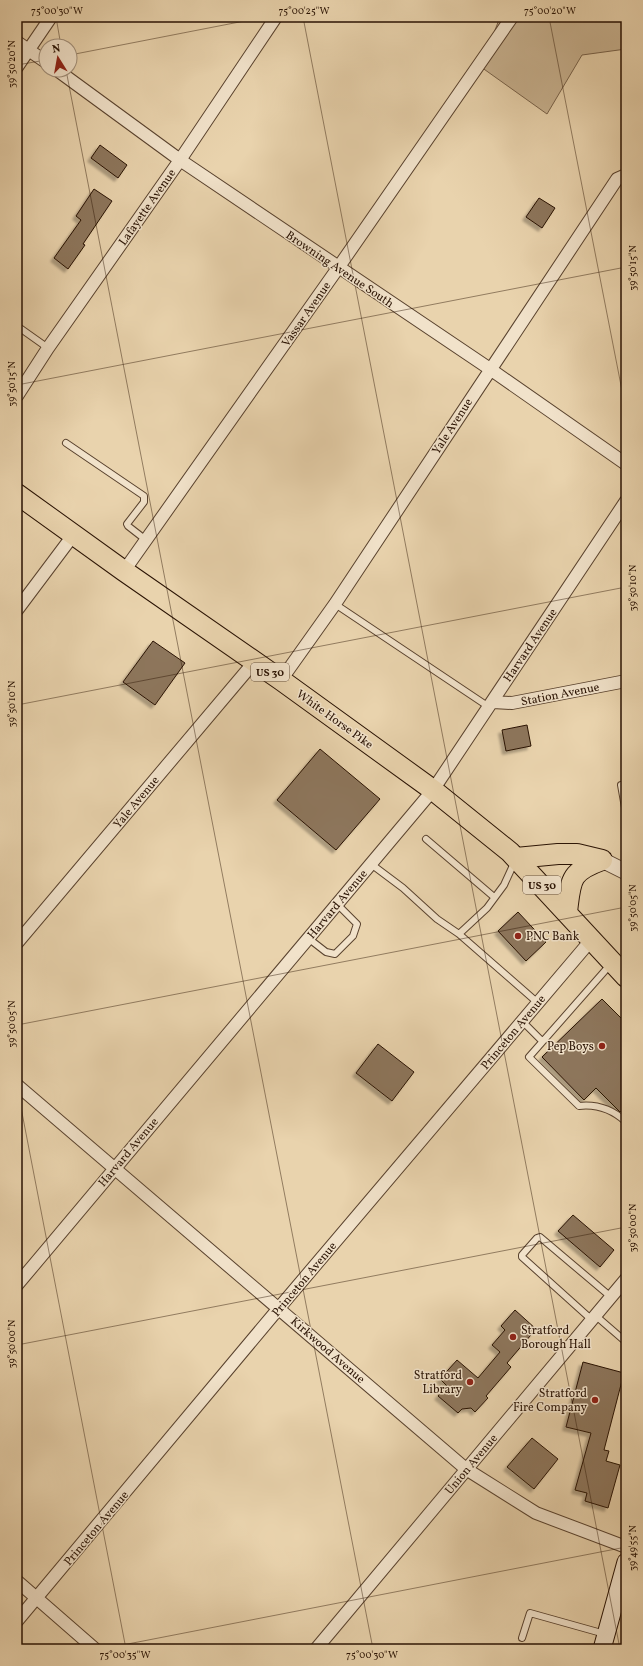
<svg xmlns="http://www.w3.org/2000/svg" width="643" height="1666" viewBox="0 0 643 1666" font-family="Vollkorn,serif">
<defs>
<filter id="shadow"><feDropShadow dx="-3.5" dy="3.5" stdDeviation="1" flood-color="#0004"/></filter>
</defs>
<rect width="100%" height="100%" fill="#e9d3ad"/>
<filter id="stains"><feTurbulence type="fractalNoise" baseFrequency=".005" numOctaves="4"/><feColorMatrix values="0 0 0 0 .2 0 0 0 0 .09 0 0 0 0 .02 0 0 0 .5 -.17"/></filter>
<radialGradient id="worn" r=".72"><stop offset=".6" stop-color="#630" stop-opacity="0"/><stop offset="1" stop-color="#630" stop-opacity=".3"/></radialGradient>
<!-- green -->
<path fill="#c8b290" stroke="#78624a" d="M500,17h126v32l-44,6 -35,59 -66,-47z"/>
<!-- building -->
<path fill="#8d765b" stroke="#291203" filter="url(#shadow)" d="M100,145l27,20 -9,13 -27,-20z
M94,189l18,12 -29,43 2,1 -17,24 -14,-11 27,-38 -5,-4z
M539,198l16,10 -13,20 -16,-11z
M153,641l32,22 -30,42 -32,-23z
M527,725l4,21 -25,5 -4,-21z
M320,749l60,50 -44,51 -59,-50z
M518,912l28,30 -20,19 -28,-30z
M602,999l24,24v83l-6,6 -24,-24 -12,12 -42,-43z
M378,1044l36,28 -22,29 -36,-28z
M573,1215l41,35 -14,17 -42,-36z
M515,1310l21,19 -29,34 4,4 -25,29 2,2 -13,14 -4,-4 -9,1 -4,4 -20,-17 9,-10 -7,-7 17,-19 21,18 22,-26 -8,-7 13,-15 -4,-4z
M583,1362l41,11 -20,77 5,1 -3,10 14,4 -12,43 -23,-7 2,-8 -12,-3 16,-57 -25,-6z
M532,1438l26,21 -24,30 -27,-22z"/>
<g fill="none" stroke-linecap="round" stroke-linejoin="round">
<!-- service casing -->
<g stroke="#59422e" stroke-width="8">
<path id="service" d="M17,326l31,22
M66,443l78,53v6l-17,22 1,2 18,14
M335,604l154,103
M626,784l-5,1 5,28
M426,839l68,58
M371,864l32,24 34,31 22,15 28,-26 17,-23 11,-24
M459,934l79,69
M308,938l18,14 9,2 18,-18 4,-12 -20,-20
M610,965l-81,92 50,49c18,-2 34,4 47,16
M522,1021l20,20
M596,1316l30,26
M592,1320l-70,-63v-2l15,-17 3,-1 71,60
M522,1638l8,-25 75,21"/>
</g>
<!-- minor casing -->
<g stroke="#59422e" stroke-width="14">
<path id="minor" d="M17,42l29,20
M17,67l34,-50
M57,70l123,90 310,209 136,95
M17,396l31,-48 132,-188 96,-143
M124,571l214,-303 174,-251
M17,610l57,-76
M281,680l54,-76 282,-425 9,-4
M493,702l19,1 114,-22
M17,943l238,-282
M17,1085l449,384 70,44 90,34
M17,1285l416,-495 193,-289
M17,1581l78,68
M17,1621l262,-313 313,-369
M316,1649l310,-370"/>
</g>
<!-- tertiary casing -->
<g stroke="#59422e" stroke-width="17">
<path id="tertiary" d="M602,860l24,12"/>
</g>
<!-- secondary casing -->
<g stroke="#291203" stroke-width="19">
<path id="secondary" d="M602,1649l24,-87"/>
</g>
<!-- trunk casing -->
<g stroke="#291203" stroke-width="22">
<path id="trunk" d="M17,494l107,77 157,109 152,110 77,62 116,125
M516,858l42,-4h19l25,6
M567,912c4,-32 2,-40 35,-52"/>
</g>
<!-- service -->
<use href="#service" stroke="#f1e2ca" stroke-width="6"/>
<!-- minor -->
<use href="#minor" stroke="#f1e2ca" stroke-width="12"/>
<!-- tertiary -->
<use href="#tertiary" stroke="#f1e2ca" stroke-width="15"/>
<!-- secondary -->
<use href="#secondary" stroke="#f1e2ca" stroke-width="17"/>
<!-- trunk -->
<use href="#trunk" stroke="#e9d3ad" stroke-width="20"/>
</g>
<!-- ticks -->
<path fill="none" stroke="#291203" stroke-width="1" stroke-opacity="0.45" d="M56,17l5,29M303,17l317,1632M549,17l77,394M70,55l195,-38M17,65l29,-5M66,70l307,1579M17,385l609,-118M17,705l609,-118M17,1025l609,-118M17,1087l109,562M17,1345l609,-118M102,1649l524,-102"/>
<!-- markers -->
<g fill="#8f2418" stroke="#f1e2ca" stroke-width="1.5">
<circle cx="518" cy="936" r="4"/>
<circle cx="602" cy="1046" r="4"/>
<circle cx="513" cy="1337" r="4"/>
<circle cx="470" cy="1382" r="4"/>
<circle cx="595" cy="1400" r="4"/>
</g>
<g text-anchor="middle" stroke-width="3" stroke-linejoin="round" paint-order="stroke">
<!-- shield labels -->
<g fill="#f1e2ca" stroke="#65503f" stroke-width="1">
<rect x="251" y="663" width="38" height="18" rx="3"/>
<rect x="523" y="876" width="38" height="18" rx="3"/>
</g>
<g font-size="11" font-weight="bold" fill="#291203">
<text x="270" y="676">US 30</text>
<text x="542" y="889">US 30</text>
</g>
<!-- street labels -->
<g font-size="12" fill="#291203" stroke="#f1e2ca">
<text transform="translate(147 207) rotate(-55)" y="4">Lafayette Avenue</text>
<text transform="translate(340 269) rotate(34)" y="4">Browning Avenue South</text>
<text transform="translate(306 314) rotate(-55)" y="4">Vassar Avenue</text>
<text transform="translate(452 426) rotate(-57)" y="4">Yale Avenue</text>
<text transform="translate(530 645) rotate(-56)" y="4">Harvard Avenue</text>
<text transform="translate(560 694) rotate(-11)" y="4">Station Avenue</text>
<text transform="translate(335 719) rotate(36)" y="4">White Horse Pike</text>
<text transform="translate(136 802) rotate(-50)" y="4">Yale Avenue</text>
<text transform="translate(337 904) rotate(-50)" y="4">Harvard Avenue</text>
<text transform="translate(513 1032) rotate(-50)" y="4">Princeton Avenue</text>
<text transform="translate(128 1152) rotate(-50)" y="4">Harvard Avenue</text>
<text transform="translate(304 1279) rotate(-50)" y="4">Princeton Avenue</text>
<text transform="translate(328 1350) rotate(41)" y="4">Kirkwood Avenue</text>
<text transform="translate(471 1464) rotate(-50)" y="4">Union Avenue</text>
<text transform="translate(96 1528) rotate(-50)" y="4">Princeton Avenue</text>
</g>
<!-- poi labels -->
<g font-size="12" fill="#291203" stroke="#f1e2ca" text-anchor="end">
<text x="526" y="940" text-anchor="start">PNC Bank</text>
<text x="594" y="1050">Pep Boys</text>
<text x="521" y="1334" text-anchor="start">Stratford<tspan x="521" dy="14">Borough Hall</tspan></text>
<text x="462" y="1379">Stratford<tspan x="462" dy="14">Library</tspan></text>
<text x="587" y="1397">Stratford<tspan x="587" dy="14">Fire Company</tspan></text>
</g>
</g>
<!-- margin -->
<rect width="643" height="1666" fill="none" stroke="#e9d3ad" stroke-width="44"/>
<!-- north arrow -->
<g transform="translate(58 58) rotate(349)"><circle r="19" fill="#f1e2ca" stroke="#a18f7a"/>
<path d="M0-3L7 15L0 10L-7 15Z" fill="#8f2418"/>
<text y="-6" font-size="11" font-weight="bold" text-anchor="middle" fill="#291203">N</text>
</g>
<rect x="22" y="22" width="599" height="1622" fill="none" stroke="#291203" stroke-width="1.5"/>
<g font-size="10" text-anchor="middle" fill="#291203">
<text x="57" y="14">75°00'30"W</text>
<text x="304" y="14">75°00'25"W</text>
<text x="550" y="14">75°00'20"W</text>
<text transform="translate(11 64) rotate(-90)" y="4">39°50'20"N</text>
<text transform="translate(632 268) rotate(-90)" y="4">39°50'15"N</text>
<text transform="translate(11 384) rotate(-90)" y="4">39°50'15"N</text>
<text transform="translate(632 588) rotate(-90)" y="4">39°50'10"N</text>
<text transform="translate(11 704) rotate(-90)" y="4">39°50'10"N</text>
<text transform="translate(632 908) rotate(-90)" y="4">39°50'05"N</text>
<text transform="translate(11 1024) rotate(-90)" y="4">39°50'05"N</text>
<text transform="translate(632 1228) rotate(-90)" y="4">39°50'00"N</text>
<text transform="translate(11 1344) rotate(-90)" y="4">39°50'00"N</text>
<text transform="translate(632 1548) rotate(-90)" y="4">39°49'55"N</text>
<text x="125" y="1658">75°00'35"W</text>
<text x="372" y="1658">75°00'30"W</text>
</g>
<rect width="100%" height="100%" filter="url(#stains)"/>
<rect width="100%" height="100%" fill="url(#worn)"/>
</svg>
